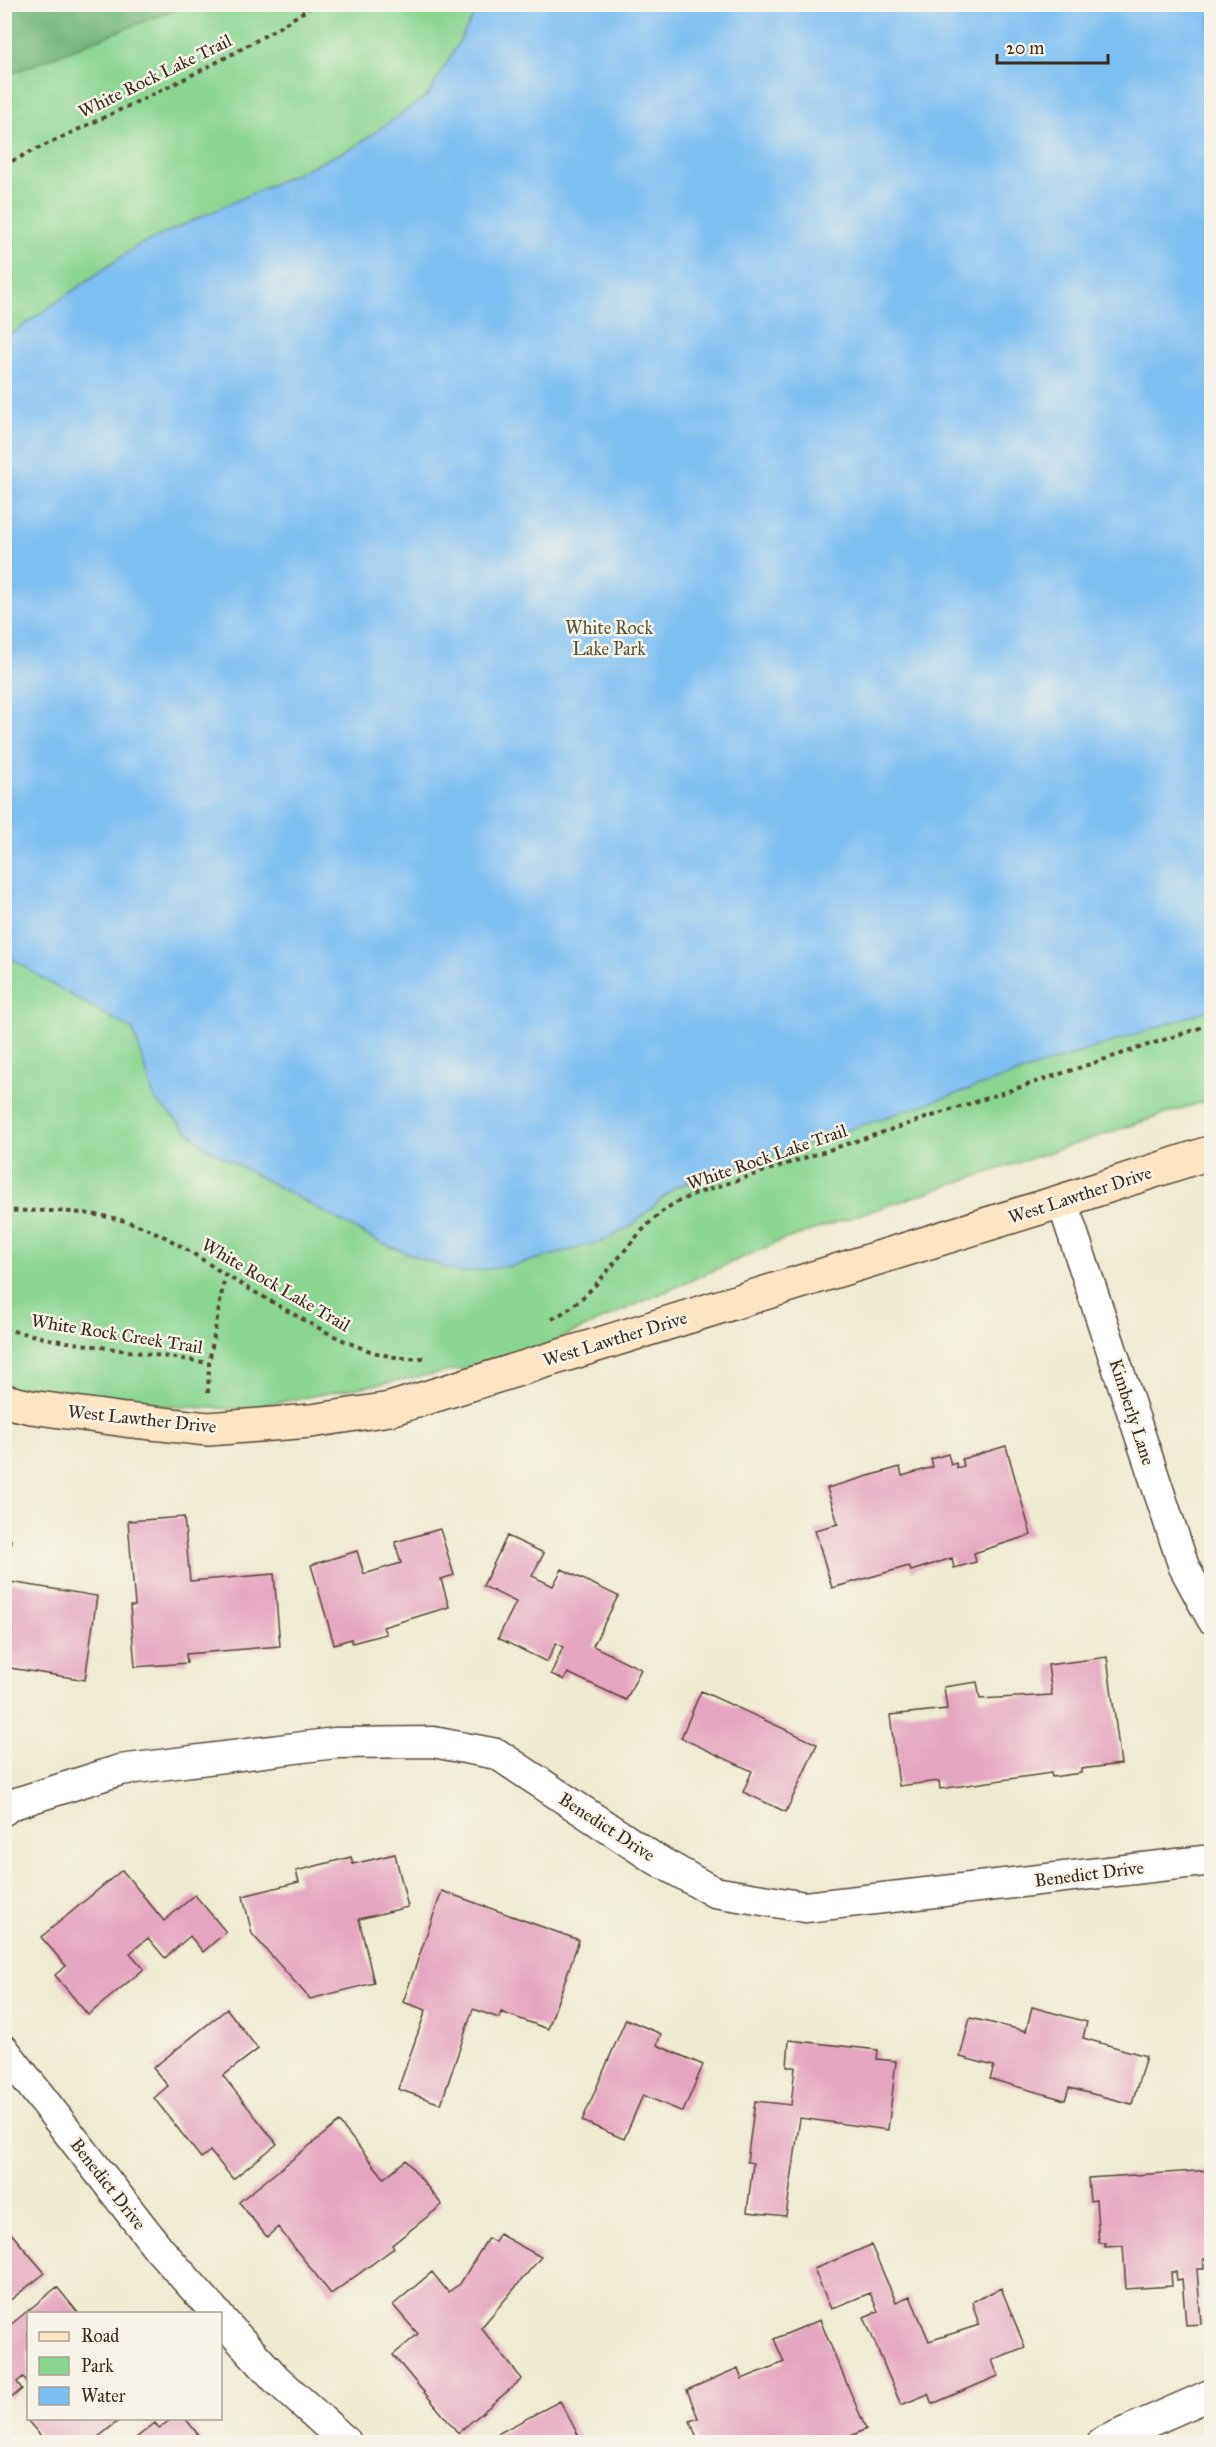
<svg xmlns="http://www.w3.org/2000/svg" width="1216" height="2447" viewBox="0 0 1216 2447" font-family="'IM FELL Great Primer',serif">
<rect width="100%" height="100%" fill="#f7f3e8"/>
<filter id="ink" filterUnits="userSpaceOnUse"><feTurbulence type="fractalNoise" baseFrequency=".0167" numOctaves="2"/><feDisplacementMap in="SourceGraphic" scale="12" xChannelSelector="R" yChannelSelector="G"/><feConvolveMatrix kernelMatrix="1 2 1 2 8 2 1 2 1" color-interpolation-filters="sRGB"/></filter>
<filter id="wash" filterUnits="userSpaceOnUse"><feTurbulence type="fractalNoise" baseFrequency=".008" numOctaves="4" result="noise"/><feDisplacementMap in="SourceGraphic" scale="24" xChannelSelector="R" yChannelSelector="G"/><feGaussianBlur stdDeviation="1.35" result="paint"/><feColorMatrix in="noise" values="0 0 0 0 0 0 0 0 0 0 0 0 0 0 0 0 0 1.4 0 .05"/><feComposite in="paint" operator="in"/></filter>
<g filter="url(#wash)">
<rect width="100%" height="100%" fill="#efead2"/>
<!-- green -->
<path fill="#89d592" stroke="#628058" stroke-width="1.5" d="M5,5h1206v1094l-431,142 -269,119 -270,49 -236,-9z"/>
<!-- forest -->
<path fill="#6eb67c" stroke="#54704d" stroke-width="1.5" d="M5,4h181v1l-181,71z"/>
<!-- water -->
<path fill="#7bbff2" stroke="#5b7488" stroke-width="1.5" d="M480,5h731l1,1004 -537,178 -45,40 -26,14 -92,25 -53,7 -80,-31 -174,-95 -50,-47 -22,-70 -85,-48 -43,-28 -1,-615 133,-93 217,-99 75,-53z"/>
<g id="blocks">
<!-- building -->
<path fill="#e3a5bf" d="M1006,1446l25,89 -57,18 2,9 -22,6 -2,-10 -41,13 -2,-5 -77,22 -17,-58 23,-6 -11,-36 73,-21 2,9 31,-9 -2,-8 17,-5 3,11 5,-2 1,5 7,-2 -2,-7z
M184,1517l6,64 84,-7 6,72 -94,8 1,9 -52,4 -5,-61h5l-7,-85z
M440,1529l14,46 -13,4 8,28 -66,20 3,7 -34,9 -1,-4 -17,5 -23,-79 46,-14 7,23 37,-11 -6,-21z
M507,1536l37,17 -12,23 21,10 9,-17 56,27 -25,50 48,23 -15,31 -58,-27 -4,7 -13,-6 12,-27 -7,-4 -9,19 -49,-24 18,-36 -33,-16z
M4,1539l7,1 -5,30h-2z
M4,1581l93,15 -12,84 -81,-13z
M1107,1657l14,107 -40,5v4l-29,4 -1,-4 -111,16 -1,-8 -40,5 -9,-71 57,-6 -3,-22 33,-5 3,17 72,-4 -4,-30z
M701,1691l116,53 -31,68 -43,-20 9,-21 -71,-33z
M395,1854l13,53 -49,12 15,64 -64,16 -58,-65 -9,-38 56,-14 -3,-11 55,-14 2,7z
M122,1870l42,51 31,-26 31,37 -23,20 -13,-16 -25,22 -17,-20 -18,15 14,16 -56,46 -33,-40 11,-9 -25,-29z
M442,1891l137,49 -31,89 -47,-17 -2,6 -26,-9 -32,95 -43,-15 28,-79 -23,-8z
M1032,2007l55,15 -4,16 63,18 -14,48 -63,-16 -4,12 -75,-21 4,-13 -34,-9 10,-39 56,13z
M227,2009l31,40 -35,27 54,68 -44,35 -23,-28 -9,7 -47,-60 14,-12 -15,-18z
M626,2019l35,15 -4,11 46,20 -20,47 -40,-17 -19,44 -42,-18z
M789,2040l89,10 -1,9 19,2 -8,69 -88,-12 -14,98 -39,-4 6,-49 -6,-1 8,-61 36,4 4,-38h-8z
M339,2122l45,56 22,-18 36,45 -50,40 2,3 -63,46 -53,-67 -11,10 -28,-35z
M1212,2170v89h-8v10h-7l4,55 -15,1 -4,-46 -5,1 -1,-8h-5l1,14 -46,3 -3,-43 -18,1v-4h-6l-3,-43 -6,1 -2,-23z
M4,2225l41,48 -41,32z
M499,2234l42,23 -60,71 41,51 -64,54 -65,-78 25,-21 -25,-29 39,-33 16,20 12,-8 28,-46 7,4z
M871,2245l25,57 14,-6 19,45 50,-16 -7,-23 29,-14 24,59 -33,13 6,16 -66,28 -4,-10 -27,11 -37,-88 14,-6 -8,-18 -39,16 -17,-40z
M57,2287l22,27h-51v70l-5,-7 -6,5 5,7 -12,10 -6,-6v-63z
M820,2320l46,109 -28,13h-139l-9,-21 8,-3 -11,-28 51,-22 4,11 42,-17 -10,-23z
M560,2401l22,41h-100z
M29,2418h93l-30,24h-46l-19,-22z
M172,2418h13l19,24h-73l24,-19 4,6z"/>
</g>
</g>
<g filter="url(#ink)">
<use href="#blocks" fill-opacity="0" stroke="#564739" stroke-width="1.5"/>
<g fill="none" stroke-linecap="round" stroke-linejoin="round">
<!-- street casing -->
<g stroke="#564739" stroke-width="33">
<path id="street" d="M1062,1201l122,366 28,52
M4,1810l6,-5 110,-35 215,-27 98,-1 64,12 155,103 62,35 91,15 407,-47
M4,2050l155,199 58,65
M220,2318l56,61 70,63
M1103,2442l109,-48"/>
</g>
<!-- secondary casing -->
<g stroke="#564739" stroke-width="36">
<path id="secondary" d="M4,1401l27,6 94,13 83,9 103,-8 79,-12 672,-208 150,-49"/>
</g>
<!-- path -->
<path stroke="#564739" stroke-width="4" stroke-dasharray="4.5 4.5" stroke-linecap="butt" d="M4,165c103,-51 217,-97 311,-161
M4,1211c47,-1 97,-1 141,17 28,11 53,29 79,46 17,11 37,21 55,32 42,23 99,60 149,51
M552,1319c49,-25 72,-79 115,-111 7,-5 17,-9 25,-13l520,-171
M4,1329l50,11 155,23
M208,1393l1,-30 16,-88"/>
<!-- street -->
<use href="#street" stroke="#fff" stroke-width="30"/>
<!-- secondary -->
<use href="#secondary" stroke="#fce5c4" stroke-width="33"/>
</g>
</g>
<g text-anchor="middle" stroke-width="5" stroke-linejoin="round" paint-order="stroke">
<!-- street labels -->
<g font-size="18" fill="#3b2a1e" stroke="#f7f3e8">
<text transform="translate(155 76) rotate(-26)" y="6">White Rock Lake Trail</text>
<text transform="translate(767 1157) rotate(-19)" y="6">White Rock Lake Trail</text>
<text transform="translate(1080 1195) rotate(-18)" y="6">West Lawther Drive</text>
<text transform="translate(276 1285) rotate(30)" y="6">White Rock Lake Trail</text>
<text transform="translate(117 1334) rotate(9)" y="6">White Rock Creek Trail</text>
<text transform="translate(615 1339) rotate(-17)" y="6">West Lawther Drive</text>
<text transform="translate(1132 1412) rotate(72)" y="6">Kimberly Lane</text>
<text transform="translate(142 1419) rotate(6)" y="6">West Lawther Drive</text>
<text transform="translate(607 1827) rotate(33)" y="6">Benedict Drive</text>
<text transform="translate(1089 1874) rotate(-7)" y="6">Benedict Drive</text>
<text transform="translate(108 2184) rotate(52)" y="6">Benedict Drive</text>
</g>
<!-- park labels -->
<g font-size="18" fill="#4e553b" stroke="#f7f3e8">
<text x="609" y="634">White Rock<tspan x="609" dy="21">Lake Park</tspan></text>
</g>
</g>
<!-- margin -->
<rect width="1216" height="2447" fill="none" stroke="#f7f3e8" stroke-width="24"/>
<!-- legend -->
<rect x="27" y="2312" width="195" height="108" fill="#f7f3e8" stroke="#aca397" stroke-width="1.5"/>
<rect x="39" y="2332" width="30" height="9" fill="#fce5c4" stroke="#aca397" stroke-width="1.5"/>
<text x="81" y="2342" font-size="18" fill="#3b2a1e">Road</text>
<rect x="39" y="2357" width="30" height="18" fill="#89d592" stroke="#aca397" stroke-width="1.5"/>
<text x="81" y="2372" font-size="18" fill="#3b2a1e">Park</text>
<rect x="39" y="2387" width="30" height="18" fill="#7bbff2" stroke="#aca397" stroke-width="1.5"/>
<text x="81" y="2402" font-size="18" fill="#3b2a1e">Water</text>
<!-- scale -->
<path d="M997 54v9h111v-9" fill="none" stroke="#3b2a1e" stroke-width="3"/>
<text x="1006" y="54" font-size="18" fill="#3b2a1e" stroke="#f7f3e8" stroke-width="4.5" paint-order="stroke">20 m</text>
</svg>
